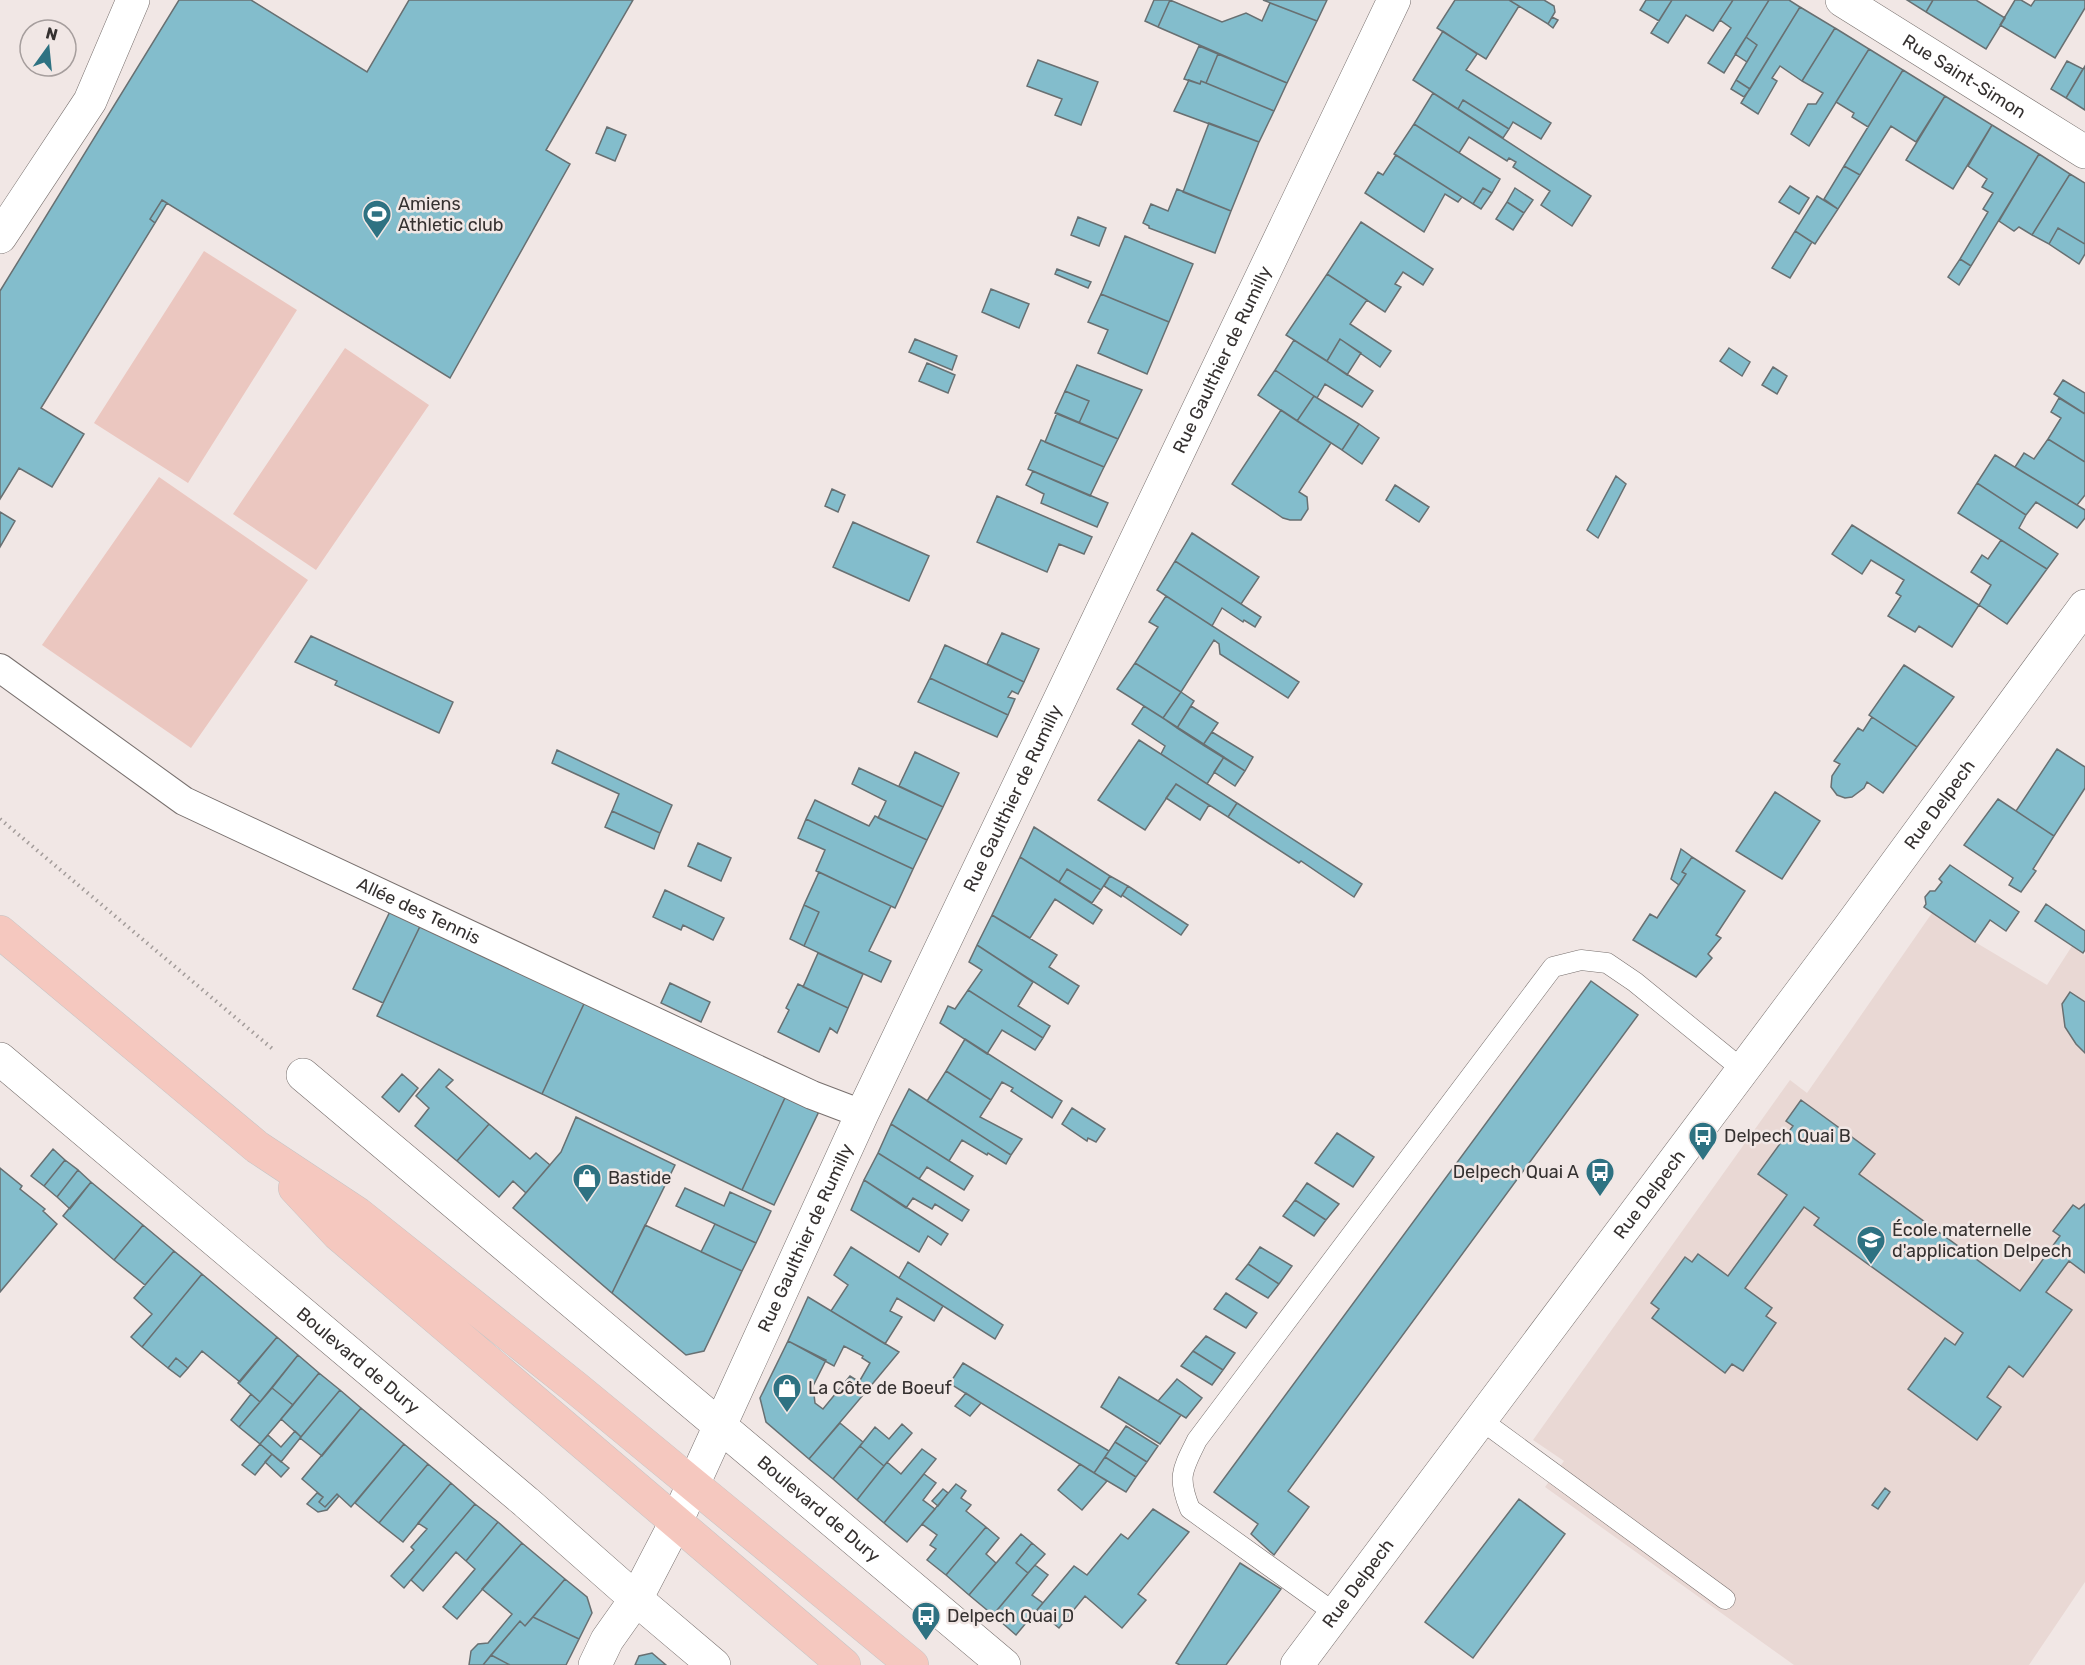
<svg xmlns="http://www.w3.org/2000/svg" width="2085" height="1665" viewBox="0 0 2085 1665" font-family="Rubik,sans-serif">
<rect width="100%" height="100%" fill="#f1e7e5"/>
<!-- built -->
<path fill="#e9d8d4" d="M1932,913l43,29 72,43 25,-39 13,9v627l-56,83h-235l-249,-178 19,-26 -31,-21 257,-360 17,13z"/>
<!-- green -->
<path fill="#ebc7c0" d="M204,251l93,59 -109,173 -94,-60z
M345,348l84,57 -113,165 -83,-56z
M159,477l149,103 -117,168 -149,-103z"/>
<!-- building -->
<path fill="#83bdcc" stroke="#687072" stroke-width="1.5" d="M179,0h72l116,72 42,-72h224l-87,150 24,14 -120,214 -288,-178 -12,19 5,4 -114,185 43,26 -32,53 -33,-19 -19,31v-208z
M1154,0h16l-12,27 -13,-6z
M1170,0l52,22 24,-9 16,8 8,-18 47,18 -30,62 -129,-56z
M1263,0h64l-10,21z
M1455,0h54l10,6 -33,53 -49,-31z
M1509,0h35l10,6 1,6 -7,12z
M1646,0h26l-13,21 -19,-11z
M1672,0h61l-20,31 -27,-16 -18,28 -17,-10z
M1733,0h36l-45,73 -16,-10 23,-35 -11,-8z
M1769,0h20l11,7 -50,82 -14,-9 21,-35 -11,-8z
M1907,0h26l-7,12z
M1933,0h43l29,18 -19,31 -60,-37z
M2015,0h6l10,6 4,-6h50v8l-30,50 -55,-33z
M1800,7l35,21 -33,53 -22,-15 -8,12 5,3 -19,33 -17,-11z
M1552,17l6,3 -5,8 -5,-4z
M1835,28l34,21 -60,97 -18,-12 17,-30h8l7,-11 -21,-12z
M1443,31l34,23 -11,16 85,53 -10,16 -28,-17 -4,7 -46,-29 -5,9 -45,-29z
M1746,37l11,8 -10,17 -12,-8z
M1199,46l19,8 -12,29 -5,-2 -1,3 -16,-5z
M1869,49l34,21 -35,57 -16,-10 2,-4 -18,-11z
M1218,54l69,29 -13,28 -68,-28z
M1038,60l60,22 -17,43 -26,-10 7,-16 -35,-13z
M2067,61l16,8 -17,29 -15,-9z
M2085,66v44l-19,-12z
M1903,70l42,26 -29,46 -25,-16 -31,49 -16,-9z
M1189,80l11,4 1,-3 73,30 -15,31 -85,-31z
M1736,80l14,9 -6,8 -13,-8z
M1433,93l158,103 -19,30 -31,-21 9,-14 -37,-24 3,-5 -7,-4 -2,3 -38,-24 -10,16 -45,-29z
M1945,96l47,29 -39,64 -47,-29z
M1463,100l46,29 -6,9 -45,-29z
M1209,123l50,19 -28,69 -48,-19z
M1414,124l86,55 -8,14 -9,-5 -10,16 -79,-50z
M1992,125l47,29 -68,112 -11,-7 28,-47 -5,-3 10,-16 -11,-6 5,-8 -19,-13z
M607,127l19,8 -11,26 -19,-8z
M2039,154l31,20 -38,61 -13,-8 -5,4 -15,-10z
M1396,155l66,42 -4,5 -13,-8 -21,38 -59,-39 13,-21 5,3z
M1844,166l16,9 -22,34 -14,-10z
M2070,174l15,9v61l-27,-16 -9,16 -17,-9z
M1790,186l19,12 -10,16 -20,-12z
M1483,188l9,5 -11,16 -8,-5z
M1515,188l18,12 -9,13 -17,-11z
M1177,189l54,22 -16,42 -66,-25v-2l-6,-3 8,-19 17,7z
M1817,196l21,13 -23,35 -20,-13z
M162,200l5,3 -12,20 -5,-4z
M1507,202l17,11 -11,17 -17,-11z
M1078,217l28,11 -7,18 -28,-11z
M1361,222l72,47 -10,16 -20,-13 -8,12 6,3 -16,25 -58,-38z
M2058,228l27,16v10l-6,10 -30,-20z
M1795,231l17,11 -22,36 -18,-10z
M1125,236l68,28 -24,58 -68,-28z
M1960,259l11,7 -12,19 -11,-8z
M1057,269l34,13 -3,6 -33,-14z
M1327,274l40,26 -17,24 41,27 -11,16 -40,-28 -13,22 -41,-26z
M991,289l38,15 -10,24 -37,-16z
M1101,294l68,28 -22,52 -49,-21 10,-23 -20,-8z
M915,339l42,17 -5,14 -43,-18z
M1340,339l21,14 -14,22 -20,-14z
M1294,340l79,51 -11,16 -37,-23 -8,14 -42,-28z
M1729,348l21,14 -8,14 -22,-15z
M927,363l28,12 -7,18 -29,-12z
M1077,365l65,25 -24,49 -39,-16 10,-22 -24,-10z
M1773,367l14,9 -10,18 -15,-9z
M1275,370l39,26 -17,25 -39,-26z
M2063,380l22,13v21l-31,-20z
M1065,391l24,10 -10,22 -24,-10z
M1314,396l45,28 -17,26 -45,-29z
M2059,398l26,16v48l-37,-23 13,-21 -10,-6z
M1281,410l50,33 -32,49 8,5 1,12 -7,11h-11l-7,-2 -51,-34z
M1057,413l61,26 -14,28 -59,-25z
M1359,424l20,14 -17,26 -20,-14z
M2048,439l37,23v33l-8,10 -62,-38 9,-14 10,6z
M1041,440l63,27 -14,29 -62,-27z
M1995,455l90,55v8l-8,10 -41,-26 -10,13 -49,-32z
M1033,471l75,32 -11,24 -56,-24 3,-9 -18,-9z
M1616,476l10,8 -28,54 -11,-8z
M1977,483l49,32 -7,13 39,26 -11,15 -89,-56z
M1395,485l34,22 -10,15 -33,-22z
M832,489l13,6 -7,17 -13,-6z
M997,496l95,41 -8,17 -25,-10 -12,28 -70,-30z
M0,512l15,9 -15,26z
M853,522l76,34 -20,45 -76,-34z
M1852,525l127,80 -27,42 -33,-21 -4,6 -27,-16 13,-20 -5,-3 8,-13 -33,-20 -9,14 -30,-20z
M1192,533l67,44 -18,27 -66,-43z
M2001,540l46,29 -40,55 -28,-19 12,-20 -20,-13 11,-17 6,4z
M1175,561l86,56 -6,10 -11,-7 -1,2 -21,-14 -10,18 -55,-36z
M1166,596l133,86 -11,16 -68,-44 -1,-10 -5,-4 -33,52 -46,-29 23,-36 -9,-5z
M1002,633l37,16 -15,33 -37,-18z
M311,636l142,66 -14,31 -104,-48 2,-4 -42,-19z
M945,645l79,37 -6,12 -6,-3 -4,6 7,2 -7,16 -78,-37z
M1135,663l46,29 -18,26 -46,-29z
M1904,665l50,32 -37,50 -48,-32z
M930,678l78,37 -11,22 -79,-35z
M1181,692l13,9 -17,27 -14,-10z
M1144,706l80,51 -17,27 -46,-30 4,-8 -33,-22z
M1191,706l27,17 -15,22 -26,-17z
M1872,717l45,30 -34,46 -16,-11 -3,6 -12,9 -7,1 -8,-3 -6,-8 1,-11 8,-12 -6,-3 24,-33 5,3z
M1212,732l41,25 -8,14 -42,-26z
M1139,740l98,63 -9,14 -52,-33 -31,46 -47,-30z
M2057,749l28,18v21l-31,48 -38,-25z
M557,750l115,55 -12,28 -48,-22 7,-17 -67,-31z
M915,752l44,21 -16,34 -44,-21z
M1224,757l21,14 -10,15 -21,-14z
M859,768l84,39 -16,33 -49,-22 8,-17 -34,-17z
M1176,784l33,21 -9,15 -34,-22z
M1775,792l45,29 -38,58 -46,-28z
M1998,799l56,37 -21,33 3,2 -15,21 -12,-7 4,-7 -49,-33z
M815,800l54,26 6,-10 52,24 -14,29 -107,-50z
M1237,803l125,81 -8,13 -53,-36 -2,2 -71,-46z
M612,811l48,22 -6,16 -49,-22z
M806,819l107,50 -18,39 -79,-37 9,-21 -27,-12z
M1034,827l76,49 -9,14 -34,-21 -8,13 -39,-25z
M698,843l33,15 -10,23 -33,-15z
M1681,849l11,8 -10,15 4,2 -7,11 -8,-6z
M1020,857l82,53 -9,14 -38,-25 -25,39 -38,-23z
M1692,857l53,34 -29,44 5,3 -13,16 4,4 -16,19 -63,-37 17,-26 7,4 29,-44 -4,-2z
M1950,865l69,47 -13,19 -16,-11 -15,22 -51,-35 2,-3 -1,-7 5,-6h5l7,-9 -3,-3z
M1067,869l34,21 -9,13 -33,-21z
M819,872l72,34 -22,45 22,10 -10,21 -77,-36 15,-34 -15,-7z
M1110,876l18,10 -7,11 -17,-11z
M1128,886l60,39 -7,10 -59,-40z
M665,890l59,28 -11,22 -30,-15 -2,5 -28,-13z
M394,903l30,15 -41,85 -30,-14z
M2046,904l39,27v19l-2,3 -48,-32z
M804,905l15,7 -15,34 -14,-7z
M992,915l65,40 -8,12 30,19 -11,18 -91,-59z
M424,918l165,75 -47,101 -165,-78z
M977,945l56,37 -15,24 32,20 -7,12 -75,-48 14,-20 -13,-8z
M818,953l45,21 -15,34 -45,-21z
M1591,981l47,34 -350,476 21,16 -35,48 -23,-21 7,-10 -44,-32z
M670,983l40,19 -9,20 -40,-19z
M798,984l50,24 -11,25 -7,-5 -11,24 -41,-20 11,-22 -3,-2z
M968,990l75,48 -8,12 -33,-20 -15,24 -47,-31 8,-17 7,3z
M2070,992l15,10v51l-9,-9 -11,-17 -3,-23z
M589,993l201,94 -48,103 -200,-96z
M965,1039l97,62 -10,17 -41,-27 2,-3 -11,-6 -11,18 -45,-29z
M439,1069l14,11 -7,7 43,37 -32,37 -42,-35 14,-18 -13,-12z
M946,1071l45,29 -11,17 42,22 -11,16 -84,-54z
M402,1074l16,14 -19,24 -17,-15z
M790,1087l33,16 -49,102 -32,-15z
M909,1089l102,66 -5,9 -18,-11 -1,2 -25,-15 -13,21 -58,-37z
M1801,1100l74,54 -16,20 161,117 40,-55 -7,-5 20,-26 6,4 6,-5v69l-16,-12 -23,31 26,18 -49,67 -14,-11 -22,31 14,10 -24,33 -69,-51 37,-51 10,7 8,-12 -149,-108 5,-7 -15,-11 -59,81 27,20 -6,8 10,7 -33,48 -11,-7 -7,9 -73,-55 7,-9 -8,-6 34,-46 7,5 6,-8 30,22 59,-81 -29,-21 35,-48 -7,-5z
M1072,1108l33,21 -9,13 -8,-4 -1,3 -25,-17z
M576,1117l99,48 -63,128 -99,-85 48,-56z
M489,1124l41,35 6,-6 14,12 -24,28 -13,-12 -14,16 -42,-36z
M891,1124l82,52 -9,14 -37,-23 -8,12 -41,-26z
M1337,1133l37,24 -21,30 -38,-24z
M53,1149l12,11 -21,26 -13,-10z
M878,1153l91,57 -7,11 -27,-17 -3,5 -19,-11 -7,10 -42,-28z
M65,1160l13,10 -21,27 -13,-11z
M0,1168l22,18 -2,3 25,20 -2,2 14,13 -57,68z
M78,1170l13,12 -21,27 -13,-12z
M864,1180l84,54 -7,11 -13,-9 -9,16 -68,-42z
M91,1182l52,43 -29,35 -51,-44z
M1307,1183l32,21 -13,16 -31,-20z
M685,1188l39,18 6,-14 41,19 -15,32 -80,-37z
M1295,1200l31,20 -12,16 -31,-20z
M715,1224l41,19 -14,28 -41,-19z
M143,1225l31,26 -29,34 -31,-25z
M645,1225l97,46 -38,80 -18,4 -74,-62z
M851,1247l92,59 -9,15 -37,-23 -7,13 12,6 -17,27 -54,-33 17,-26 -14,-10z
M1260,1247l32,19 -13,18 -31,-20z
M174,1251l28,23 -60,73 -11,-10 21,-23 -18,-16z
M908,1262l95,63 -8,14 -96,-61z
M1248,1264l31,20 -11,14 -32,-19z
M202,1274l75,63 -37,45 -38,-31 -14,17 -12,-10 -8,10 -26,-21z
M1226,1293l31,20 -11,15 -32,-19z
M808,1297l91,55 -30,36 -10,-6 11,-19 -8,-5 1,-2 -19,-10 -10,20 -46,-25z
M1206,1336l29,17 -12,17 -30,-19z
M277,1337l21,18 -38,47 -22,-19z
M788,1341l38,19 -13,26 2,17 8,6 27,-33 19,12 -60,71 -43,-37 -6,-24z
M1193,1351l30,19 -11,15 -31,-19z
M298,1355l21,18 -26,32 -21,-17z
M176,1358l12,10 -8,9 -12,-9z
M963,1363l146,88 -15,22 -142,-88 -2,-2z
M319,1373l21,17 -39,47 -20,-18z
M1119,1377l62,38 -21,29 -59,-37z
M1177,1379l25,19 -16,20 -28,-17z
M272,1388l21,17 -33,39 -21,-17z
M340,1390l21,18 -39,48 -22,-18z
M966,1393l15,10 -11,13 -15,-10z
M251,1394l9,8 -21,25 -8,-7z
M361,1408l43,36 -53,63 -14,-13 -12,13 -6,-5 4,-5 -21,-18z
M840,1423l23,19 -30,37 -24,-20z
M902,1424l10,9 -28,33 -24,-20 15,-19 14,12z
M1126,1426l32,20 -11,16 -32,-20z
M295,1431l6,6 -20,25 -21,-18 8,-9 13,12z
M1115,1442l32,20 -11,15 -31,-20z
M260,1444l12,10 -17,21 -13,-10z
M404,1444l24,20 -49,59 -24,-20z
M860,1446l24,20 -27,34 -24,-21z
M922,1449l14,10 -52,64 -27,-23 30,-38 14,12z
M272,1454l17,14 -8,9 -16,-15z
M1105,1457l31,20 -10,15 -32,-19z
M428,1464l23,19 -48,59 -24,-19z
M1080,1464l27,17 -25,29 -24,-20z
M924,1474l12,9 -13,17 12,9 -28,33 -23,-19z
M451,1483l24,21 -71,84 -13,-12 23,-26 -3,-3 16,-18 -9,-6z
M956,1484l10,7 -5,7 10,7 -5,6 20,16 -40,48 -19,-15 9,-11 -6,-4 7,-10 -15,-11z
M1885,1488l5,4 -12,17 -6,-4z
M943,1489l5,4 -10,13 -6,-5z
M317,1493l6,4 -4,5 6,5 12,-13 2,2 -12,14 -9,2 -11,-8z
M1519,1499l46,35 -92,124 -48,-36z
M475,1504l23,18 -32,39 -10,-9 -33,39 -12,-11z
M1153,1509l36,23 -51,62 8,6 -24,28 -37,-32 -26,32 -22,-18 37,-44 13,9 34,-41 7,5z
M498,1522l24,21 -65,76 -14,-12 32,-38 -9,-8z
M986,1527l13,11 -13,16 10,9 -27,32 -23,-20z
M1021,1534l11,9 -16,20 12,10 -35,42 -24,-20z
M522,1543l43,36 -40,47 -5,-5 -37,44h-14l2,-14 7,-7 10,-1 24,-29 -30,-25z
M1032,1543l13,11 -17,19 -12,-10z
M1240,1563l41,26 -55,76h-46l-4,-2z
M1035,1565l13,10 -16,20 11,8 -27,32 -23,-20z
M565,1579l22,18 5,16 -13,26 -46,-22z
M533,1617l46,22 -13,26h-56l-19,-10 29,-34 5,5z
M652,1653l14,12h-31l4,-9z
M491,1655l19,10h-27z"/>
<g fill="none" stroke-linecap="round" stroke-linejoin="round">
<!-- service casing -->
<g stroke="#78706e" stroke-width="21">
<path id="service" d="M1481,1420l244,179
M1336,1614l-146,-105c-13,-32 -8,-39 7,-69l356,-473 28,-7 26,3 28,19 108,88"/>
</g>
<!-- pedestrian casing -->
<g stroke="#78706e" stroke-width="30">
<g id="pedestrian">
<path id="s1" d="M0,668l184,133 628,294 50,19"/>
</g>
</g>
<!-- minor casing -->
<g stroke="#78706e" stroke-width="34">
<g id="minor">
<path id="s2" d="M1842,0l243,152"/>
<path d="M0,237l90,-136 43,-101"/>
<path id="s3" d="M0,1059l526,443 110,97 78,66"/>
<path id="s4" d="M303,1075l701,590"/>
<path id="s5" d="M595,1665l12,-25 29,-41 40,-77 186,-408 532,-1114"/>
</g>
</g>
<!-- tertiary casing -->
<g stroke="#78706e" stroke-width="34">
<g id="tertiary">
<path id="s6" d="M1297,1665l552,-737 236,-322"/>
</g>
</g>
<!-- primary casing -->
<g stroke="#c6c5c5" stroke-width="34">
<path id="primary" d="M0,932l257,215 101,67 218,174 336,277
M295,1188l43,46 506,431"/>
</g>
<!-- path -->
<path stroke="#a39c9a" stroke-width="4" stroke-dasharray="1.5 4.5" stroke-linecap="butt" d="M0,819l275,232"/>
<!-- service -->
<use href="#service" stroke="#fff" stroke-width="20"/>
<!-- pedestrian -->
<use href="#pedestrian" stroke="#fff" stroke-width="28"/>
<!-- minor -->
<use href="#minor" stroke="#fff" stroke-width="33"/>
<!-- tertiary -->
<use href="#tertiary" stroke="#fff" stroke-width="33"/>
<!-- primary -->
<use href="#primary" stroke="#f5c8bf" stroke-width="33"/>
</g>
<!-- icons -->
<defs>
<g id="stadium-pin" transform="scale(1.5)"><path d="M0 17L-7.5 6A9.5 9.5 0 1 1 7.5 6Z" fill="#2e7282" stroke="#f1e7e5"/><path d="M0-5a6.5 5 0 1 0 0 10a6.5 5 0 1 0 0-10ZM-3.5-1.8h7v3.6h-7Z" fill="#fff"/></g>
<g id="bus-pin" transform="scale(1.5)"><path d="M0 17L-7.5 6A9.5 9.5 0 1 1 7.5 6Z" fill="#2e7282" stroke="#f1e7e5"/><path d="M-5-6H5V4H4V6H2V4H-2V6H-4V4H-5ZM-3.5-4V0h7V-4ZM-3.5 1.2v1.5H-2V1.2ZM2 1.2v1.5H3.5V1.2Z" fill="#fff"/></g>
<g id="shop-pin" transform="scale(1.5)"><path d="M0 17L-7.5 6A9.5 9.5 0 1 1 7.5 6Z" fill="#2e7282" stroke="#f1e7e5"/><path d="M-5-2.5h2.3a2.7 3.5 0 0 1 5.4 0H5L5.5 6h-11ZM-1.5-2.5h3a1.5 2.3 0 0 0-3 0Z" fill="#fff"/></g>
<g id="school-pin" transform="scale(1.5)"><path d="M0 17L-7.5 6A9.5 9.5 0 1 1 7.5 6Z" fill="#2e7282" stroke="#f1e7e5"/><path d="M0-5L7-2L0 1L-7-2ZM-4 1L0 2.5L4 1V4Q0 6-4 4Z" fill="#fff"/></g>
</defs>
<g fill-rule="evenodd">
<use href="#stadium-pin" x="377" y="214"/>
<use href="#bus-pin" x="1703" y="1136"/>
<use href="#bus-pin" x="1600" y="1172"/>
<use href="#shop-pin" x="587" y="1178"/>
<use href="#school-pin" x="1871" y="1240"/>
<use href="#shop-pin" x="787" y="1388"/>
<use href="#bus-pin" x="926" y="1616"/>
</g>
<g text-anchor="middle" stroke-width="5" stroke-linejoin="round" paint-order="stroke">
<!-- street labels -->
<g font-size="18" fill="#353130" stroke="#f1e7e5">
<text dy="6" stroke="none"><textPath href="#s2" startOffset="144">Rue Saint-Simon</textPath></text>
<text dy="6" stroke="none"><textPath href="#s5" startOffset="1449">Rue Gaulthier de Rumilly</textPath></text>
<text dy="6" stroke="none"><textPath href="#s5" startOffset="963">Rue Gaulthier de Rumilly</textPath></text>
<text dy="6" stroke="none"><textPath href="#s6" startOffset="1074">Rue Delpech</textPath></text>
<text dy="6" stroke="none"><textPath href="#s1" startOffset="486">Allée des Tennis</textPath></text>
<text dy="6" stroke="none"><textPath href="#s6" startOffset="588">Rue Delpech</textPath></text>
<text dy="6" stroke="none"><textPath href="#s5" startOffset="477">Rue Gaulthier de Rumilly</textPath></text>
<text dy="6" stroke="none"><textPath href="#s3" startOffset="468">Boulevard de Dury</textPath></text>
<text dy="6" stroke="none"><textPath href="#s4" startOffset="674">Boulevard de Dury</textPath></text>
<text dy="6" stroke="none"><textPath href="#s6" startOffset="102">Rue Delpech</textPath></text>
</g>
<!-- poi labels -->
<g font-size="18" fill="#353130" stroke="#f1e7e5" text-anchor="start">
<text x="398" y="210">Amiens<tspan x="398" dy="21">Athletic club</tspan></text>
<text x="1724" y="1142">Delpech Quai B</text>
<text x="1579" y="1178" text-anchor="end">Delpech Quai A</text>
<text x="608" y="1184">Bastide</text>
<text x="1892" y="1236">École maternelle<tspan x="1892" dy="21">d'application Delpech</tspan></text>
<text x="808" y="1394">La Côte de Boeuf</text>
<text x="947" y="1622">Delpech Quai D</text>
</g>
</g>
<!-- north arrow -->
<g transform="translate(48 48) rotate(15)"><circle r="28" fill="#f1e7e5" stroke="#a69e9d" stroke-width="1.5"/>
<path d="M0-4.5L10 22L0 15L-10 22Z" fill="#2e7282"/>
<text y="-9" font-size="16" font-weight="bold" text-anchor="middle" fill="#353130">N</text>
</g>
</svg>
